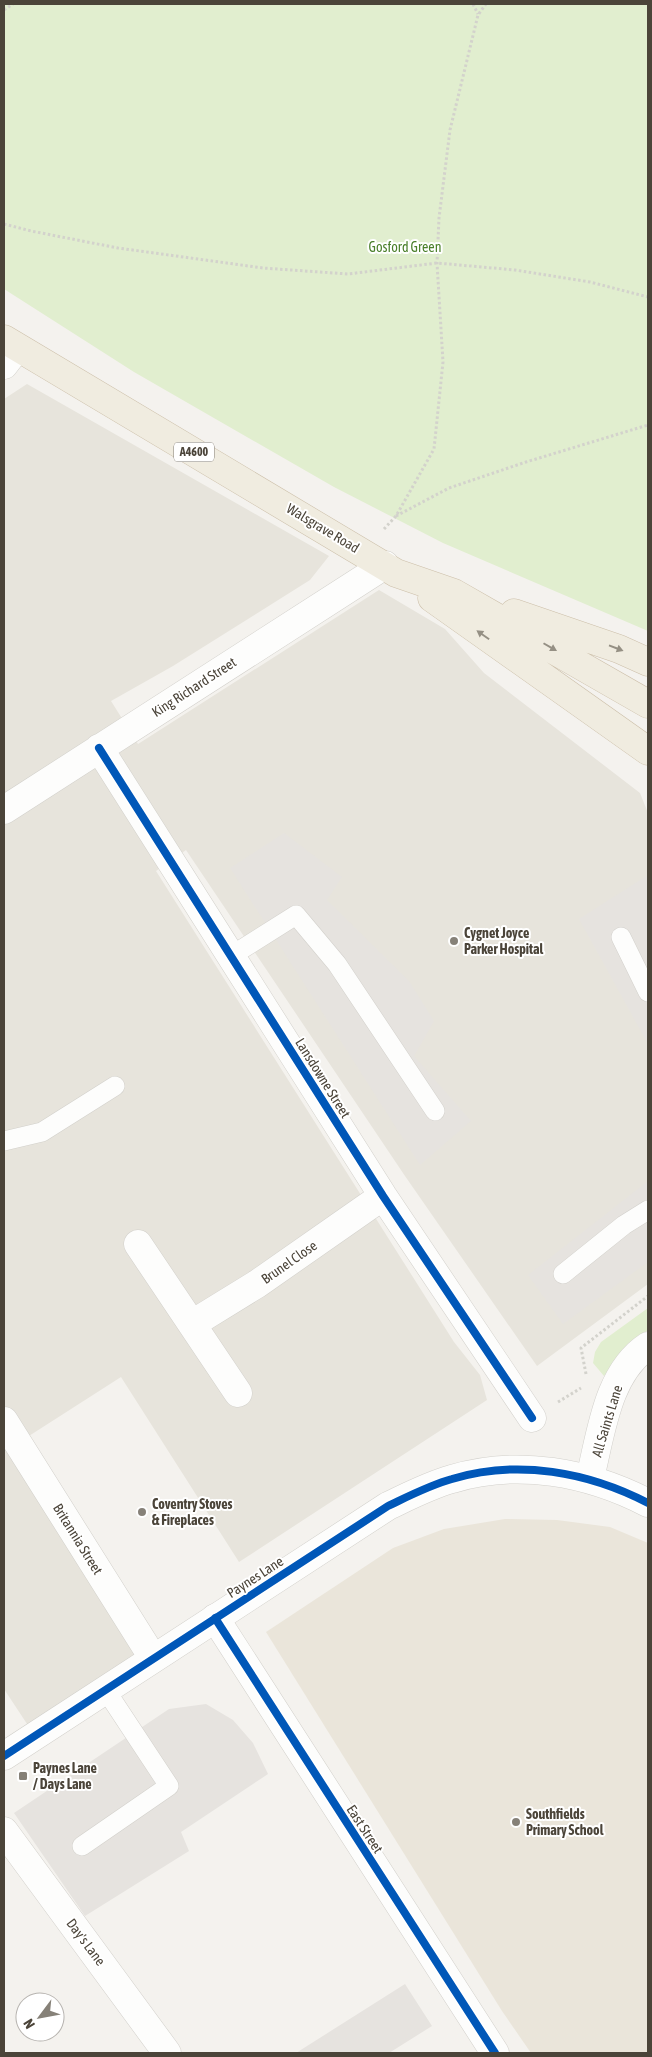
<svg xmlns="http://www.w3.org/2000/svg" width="652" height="2057" viewBox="0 0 652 2057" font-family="'Asap Condensed',sans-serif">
<rect width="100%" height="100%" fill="#f4f2ee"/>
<!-- residential -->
<path fill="#e7e4dc" d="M27,384l302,172 -19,24 -137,86 -62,35 27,43 241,-154 66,39 39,44 156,120 8,20v471l-111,82 -132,-190 -219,-326 -30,21 298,471 26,33 7,25 -248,162 -118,-185 -103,66 135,215 -118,78 -31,-47v-1290z"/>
<!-- education -->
<path fill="#eae5da" d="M505,1519l52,1 53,7 38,16v510h-117l-29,-42 -236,-379 127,-84 51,-19z"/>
<!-- green -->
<path fill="#e1eecf" d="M4,4h644v627l-205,-88 -109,-56 -200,-115 -130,-83z
M648,1308v22l-19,14 -25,32 -11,-13 2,-11 6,-10z"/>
<!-- parking -->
<path fill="#e6e3df" d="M284,833l58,44 -15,23 82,81 25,40 -20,35 57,65 -51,44 -190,-297z
M648,875v169l-69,-125z
M648,1181v81l-85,62 -35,-49z
M206,1704l27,16 20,23 15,31 -87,58 8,19 -104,65 -71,-103 155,-104z
M405,1984l27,42 -43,27h-93z"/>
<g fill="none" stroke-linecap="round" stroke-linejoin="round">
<!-- service casing -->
<g stroke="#d2d0cb" stroke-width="20">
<path id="service" d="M621,937l27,55
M231,956l65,-41 41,49 98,147
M4,1141l38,-9 73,-46
M563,1274l61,-49 24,-15
M82,1846l87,-60 -64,-97"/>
</g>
<!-- minor casing -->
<g stroke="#d2d0cb" stroke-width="29">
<path id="minor" d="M4,365l13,-17
M99,748l284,448 149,222
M4,810l381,-245
M138,1244l100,149
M192,1324l65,-40 126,-88
M4,1421l149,237
M590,1478c11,-44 17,-105 58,-132
M215,1618l280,435
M4,1831l163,222"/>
</g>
<!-- tertiary casing -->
<g stroke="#d2d0cb" stroke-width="29">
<path id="tertiary" d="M4,1756l384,-250c21,-10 42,-21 64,-27 66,-20 136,-7 196,24"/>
</g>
<!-- trunk casing -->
<g stroke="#ccbfa9" stroke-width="29">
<path id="trunk" d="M4,339l392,234 58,20 194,111
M432,598l216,153
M514,613l105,36 29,13"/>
</g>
<!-- path -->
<path stroke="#d3d2cc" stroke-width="3" stroke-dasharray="2.5 2.5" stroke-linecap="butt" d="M473,4l5,10
M4,10l9,-6
M4,224l27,7 87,17 145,20 85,6 89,-11 78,7 75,12 58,15
M396,516l53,-28 77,-26 122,-37
M384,529l12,-13 38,-67 9,-87 -6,-99 2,-45 11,-88 28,-115 8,-11
M586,1374l-5,-26 67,-52
M558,1402l23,-14"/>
<!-- service -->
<use href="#service" stroke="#fdfdfc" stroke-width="19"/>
<!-- minor -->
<use href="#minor" stroke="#fdfdfc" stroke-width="28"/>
<!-- tertiary -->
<use href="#tertiary" stroke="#fdfdfc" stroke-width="28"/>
<!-- trunk -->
<use href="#trunk" stroke="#f0ece0" stroke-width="28"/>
<!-- cycleway casing -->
<g stroke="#fff" stroke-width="11">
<path id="cycleway" d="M99,748l284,448 149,222
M215,1618l280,435
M4,1756l384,-250c21,-10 42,-21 64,-27 66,-20 136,-7 196,24"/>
</g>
<!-- cycleway -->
<use href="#cycleway" stroke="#0057b8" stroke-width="8"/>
</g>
<!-- one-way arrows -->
<defs><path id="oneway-solid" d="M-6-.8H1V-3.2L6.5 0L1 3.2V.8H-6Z" transform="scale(1.25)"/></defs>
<g fill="#959084">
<use href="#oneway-solid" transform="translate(483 635) rotate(-145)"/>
<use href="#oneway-solid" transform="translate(550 647) rotate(30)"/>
<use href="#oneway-solid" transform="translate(616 648) rotate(21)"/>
</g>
<!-- markers -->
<g fill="#868178" stroke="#fff" stroke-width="2">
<circle cx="454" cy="941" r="5"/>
<circle cx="142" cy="1512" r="5"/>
<rect x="18" y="1771" width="10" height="10" rx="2.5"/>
<circle cx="516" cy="1822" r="5"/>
</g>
<g text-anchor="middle" stroke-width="4" stroke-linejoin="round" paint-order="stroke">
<!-- shield labels -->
<rect fill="#fff" stroke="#817c74" stroke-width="1" x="174" y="442.5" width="40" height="19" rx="4"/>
<g font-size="12" font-weight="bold" fill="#4b4439">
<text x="194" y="456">A4600</text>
</g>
<!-- park labels -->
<g font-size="14" fill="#4a7f2a" stroke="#fff">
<text x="405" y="252">Gosford Green</text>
</g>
<!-- street labels -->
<g font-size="14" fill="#4b4439" stroke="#fff">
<text transform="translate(323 528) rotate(31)" y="5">Walsgrave Road</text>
<text transform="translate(194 687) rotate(-33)" y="5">King Richard Street</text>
<text transform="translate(323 1078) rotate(58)" y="5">Lansdowne Street</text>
<text transform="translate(289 1262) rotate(-35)" y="5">Brunel Close</text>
<text transform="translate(607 1421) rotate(-73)" y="5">All Saints Lane</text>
<text transform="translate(78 1539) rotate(58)" y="5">Britannia Street</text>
<text transform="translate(255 1577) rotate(-33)" y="5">Paynes Lane</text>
<text transform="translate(365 1829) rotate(57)" y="5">East Street</text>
<text transform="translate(86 1942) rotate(53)" y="5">Day's Lane</text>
</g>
<!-- poi labels -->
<g font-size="14" font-weight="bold" fill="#4b4439" stroke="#fff" text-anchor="start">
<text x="464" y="938">Cygnet Joyce<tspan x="464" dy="16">Parker Hospital</tspan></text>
<text x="152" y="1509">Coventry Stoves<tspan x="152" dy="16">&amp; Fireplaces</tspan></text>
<text x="33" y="1773">Paynes Lane<tspan x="33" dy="16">/ Days Lane</tspan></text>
<text x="526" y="1819">Southfields<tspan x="526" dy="16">Primary School</tspan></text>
</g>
</g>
<!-- border -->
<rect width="652" height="2057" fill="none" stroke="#4b4439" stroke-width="10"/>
<!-- north arrow -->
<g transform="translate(40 2017) rotate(238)"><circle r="24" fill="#ffffff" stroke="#b7b4b0"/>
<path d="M0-4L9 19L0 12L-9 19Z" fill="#868178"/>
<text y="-8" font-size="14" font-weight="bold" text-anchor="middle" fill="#4b4439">N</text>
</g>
</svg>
